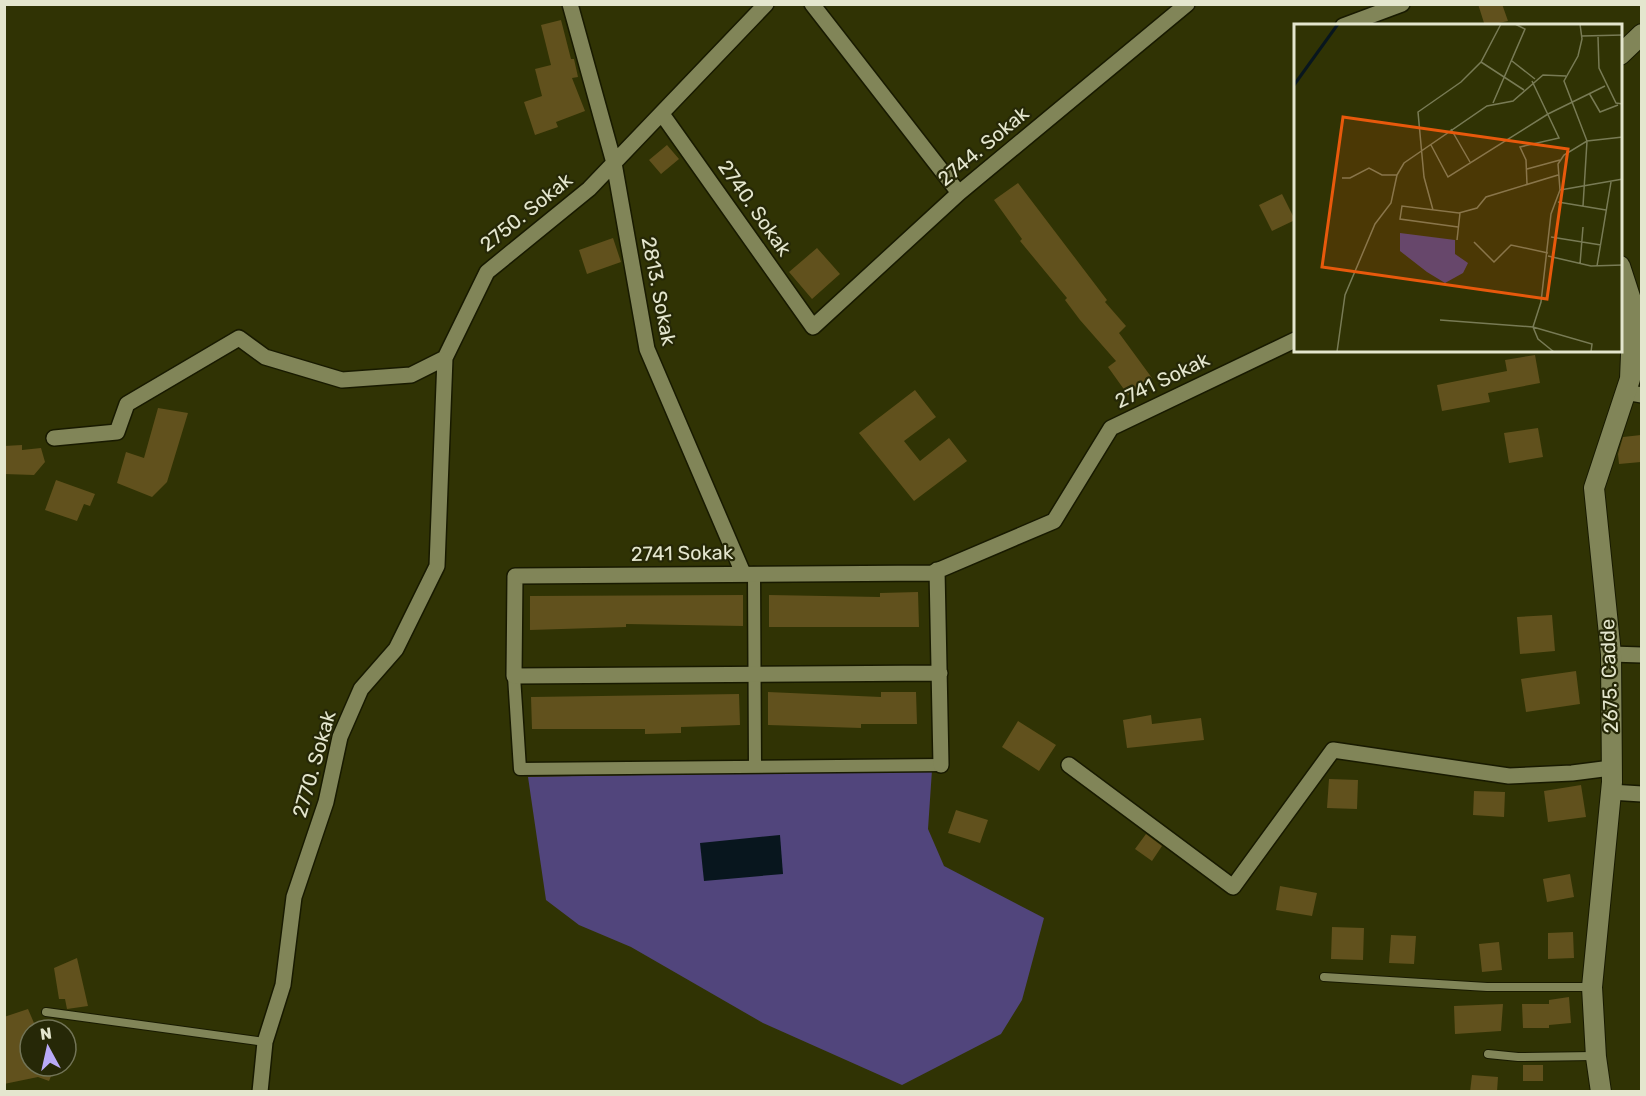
<svg xmlns="http://www.w3.org/2000/svg" width="1646" height="1096" viewBox="0 0 1646 1096" font-family="Rubik,sans-serif">
<rect width="100%" height="100%" fill="#303304"/>
<!-- green -->
<path fill="#51457c" d="M932,770l-4,59 16,37 100,52 -22,82 -21,34 -99,51 -139,-62 -132,-76 -52,-22 -33,-25 -18,-123z"/>
<!-- water -->
<path fill="#08161e" d="M780,835l3,39 -79,7 -4,-38z"/>
<!-- building -->
<path fill="#61511d" d="M1478,4h24l6,17 -23,5z
M561,20l10,39h3l4,18 -6,1 13,33 -29,11 2,5 -23,8 -11,-33 18,-6 -7,-27 16,-4 -10,-40z
M667,145l12,14 -18,15 -12,-14z
M1018,183l89,117 -2,2 21,24 -7,7 33,45 -24,17 -20,-28 8,-6 -36,-41 -15,-20 2,-2 -47,-57 2,-2 -28,-39z
M1282,194l13,26 -23,11 -13,-26z
M613,238l8,24 -34,12 -8,-24z
M817,248l23,26 -28,25 -23,-27z
M1535,355l5,28 -52,10 2,9 -48,9 -5,-26 70,-14 -2,-11z
M915,390l21,27 -32,24 16,20 29,-23 18,23 -53,40 -55,-68z
M158,408l30,5 -21,69 -15,15 -35,-14 9,-31 18,6z
M1538,428l5,29 -34,6 -5,-30z
M1641,435v27l-22,2 -1,-10 5,-17z
M22,445v5l19,-2 4,14 -11,13 -30,-1v-28z
M56,480l39,14 -5,12 -6,-2 -7,17 -32,-11z
M918,592l1,35h-150v-32l111,2v-4z
M743,595v31l-117,-2v3l-96,3v-34z
M1552,615l3,36 -35,3 -3,-37z
M1576,671l4,33 -54,8 -5,-33z
M768,692l113,5v-5h35l1,32h-56v4l-93,-3z
M739,694l1,31 -59,2v6l-36,1v-5h-113l-1,-32z
M1151,715l1,9 49,-6 3,22 -77,8 -4,-28z
M1018,721l38,24 -17,26 -37,-24z
M1329,779l29,1 -1,29 -30,-1z
M1581,785l5,32 -38,5 -4,-31z
M1474,791l31,1 -1,25 -31,-2z
M956,810l32,10 -8,23 -32,-10z
M1146,834l16,12 -10,15 -17,-12z
M1570,874l4,23 -27,5 -4,-23z
M1280,886l37,7 -5,23 -36,-6z
M1332,927l32,1 -1,32 -32,-1z
M1573,932l1,26 -26,1v-26z
M1391,935l25,1 -2,28 -25,-1z
M1499,942l3,28 -20,2 -3,-28z
M77,958l11,48 -21,3 -2,-10h-6l-5,-31z
M1569,997l2,26 -22,2v3h-26l-1,-24h27v-4z
M1503,1004l-2,27 -46,3 -1,-28z
M28,1009l9,21h-7v36h32l1,6 -11,2 -3,7 -11,-4 -34,7v-67z
M1523,1065h20v16h-20z
M1472,1075l26,2 -1,15h-27z"/>
<g fill="none" stroke-linecap="round" stroke-linejoin="round">
<!-- service casing -->
<g stroke="#181a00" stroke-width="10">
<path id="service" d="M1324,977l163,10h105
M46,1012l219,30
M1488,1054l30,3 76,-1"/>
</g>
<!-- pedestrian casing -->
<g stroke="#181a00" stroke-width="15">
<path id="pedestrian" d="M754,573l1,194
M514,676l6,93 421,-4"/>
</g>
<!-- minor casing -->
<g stroke="#181a00" stroke-width="18">
<path id="minor" d="M570,4l44,159 33,186 96,224
M812,4l147,189
M1343,26l59,-22
M662,114l151,213 146,-134 228,-189
M1625,392l17,3
M54,438l63,-6 10,-28 112,-66 26,19 77,23 69,-5 34,-17 42,-86 102,-83 177,-185
M937,570l4,195
M1611,654l31,1
M940,673l-426,3 1,-100 417,-3 122,-52 57,-93 184,-88
M1069,765l164,122 100,-137 176,26 63,-3 39,-5
M1610,792l32,2
M260,1092l5,-50 18,-57 11,-88 32,-95 14,-65 21,-48 35,-40 41,-83 8,-208"/>
</g>
<!-- tertiary casing -->
<g stroke="#181a00" stroke-width="22">
<path id="tertiary" d="M1620,55l22,-21
M1601,1092l-5,-35 -4,-70 20,-205 -1,-128 -17,-166 36,-109 3,-73 -13,-40"/>
</g>
<!-- service -->
<use href="#service" stroke="#818558" stroke-width="8"/>
<!-- pedestrian -->
<use href="#pedestrian" stroke="#818558" stroke-width="12"/>
<!-- minor -->
<use href="#minor" stroke="#818558" stroke-width="15"/>
<!-- tertiary -->
<use href="#tertiary" stroke="#818558" stroke-width="20"/>
</g>
<g text-anchor="middle" stroke-width="4.5" stroke-linejoin="round" paint-order="stroke">
<!-- street labels -->
<g font-size="20" fill="#e4e6ce" stroke="#262807">
<text transform="translate(983 146) rotate(-40)" y="7">2744. Sokak</text>
<text transform="translate(755 208) rotate(55)" y="7">2740. Sokak</text>
<text transform="translate(526 212) rotate(-39)" y="7">2750. Sokak</text>
<text transform="translate(659 291) rotate(79)" y="7">2813. Sokak</text>
<text transform="translate(1162 380) rotate(-26)" y="7">2741 Sokak</text>
<text transform="translate(682 553) rotate(-1)" y="7">2741 Sokak</text>
<text transform="translate(1609 676) rotate(-92)" y="7">2675. Cadde</text>
<text transform="translate(314 764) rotate(-74)" y="7">2770. Sokak</text>
</g>
</g>
<!-- overview -->
<g transform="translate(1294 24)">
<rect width="328" height="328" fill="#303304"/>
<path d="M106,209l55,7v14l13,9 -5,10 -18,10 -18,-11 -27,-21z" fill="#51457c"/>
<path fill="none" stroke="#08161e" stroke-width="3" d="M0,61l44,-61"/>
<path fill="none" stroke="#787b55" stroke-width="1.5" d="M286,0l2,15 -4,17 -14,25 23,60 -4,65M288,12l41,-1M304,13l1,31 17,35 7,1M218,37l23,18M187,38l43,28M295,69l11,19 18,-7M199,79l32,-74 -10,-5M157,105l19,33M137,121l17,32 100,-63 57,-28M233,145l33,-9M48,154h8l19,-10 13,7h15l7,-12 83,-57 26,-5 30,-26 23,1M233,160l-1,-24 -6,-13 39,-9 -27,-57M266,166l63,-11M264,178l48,8M139,186l-9,-33 -6,-65 43,-30 20,-20 20,-38M164,203l-58,-8 2,-13 57,7 18,-5 9,-11 72,-22M257,213l50,8M163,216l3,-27M180,218l20,20 17,-17 37,8M254,232l43,10 32,-1M286,240l3,-37M303,242l14,-84M146,296l93,7 59,17 -1,8M43,328l8,-57 30,-71 16,-21 6,-28M260,328l-16,-13 -5,-12 8,-25 10,-88 9,-24 -2,-26 6,-9 23,-14 36,-4"/>
<path fill="#e8590c" fill-opacity="0.15" stroke="#e8590c" stroke-width="3" d="M49,93l225,32 -21,150 -225,-32z"/>
<rect width="328" height="328" fill="none" stroke="#e4e6ce" stroke-width="3"/>
</g>
<!-- border -->
<rect width="1646" height="1096" fill="none" stroke="#e4e6ce" stroke-width="12"/>
<!-- north arrow -->
<g transform="translate(48 1048) rotate(352)"><circle r="28" fill="#262807" stroke="#727457" stroke-width="1.5"/>
<path d="M0-4.5L10 22L0 15L-10 22Z" fill="#b9aaf7"/>
<text y="-9" font-size="16" font-weight="bold" text-anchor="middle" fill="#e4e6ce">N</text>
</g>
</svg>
